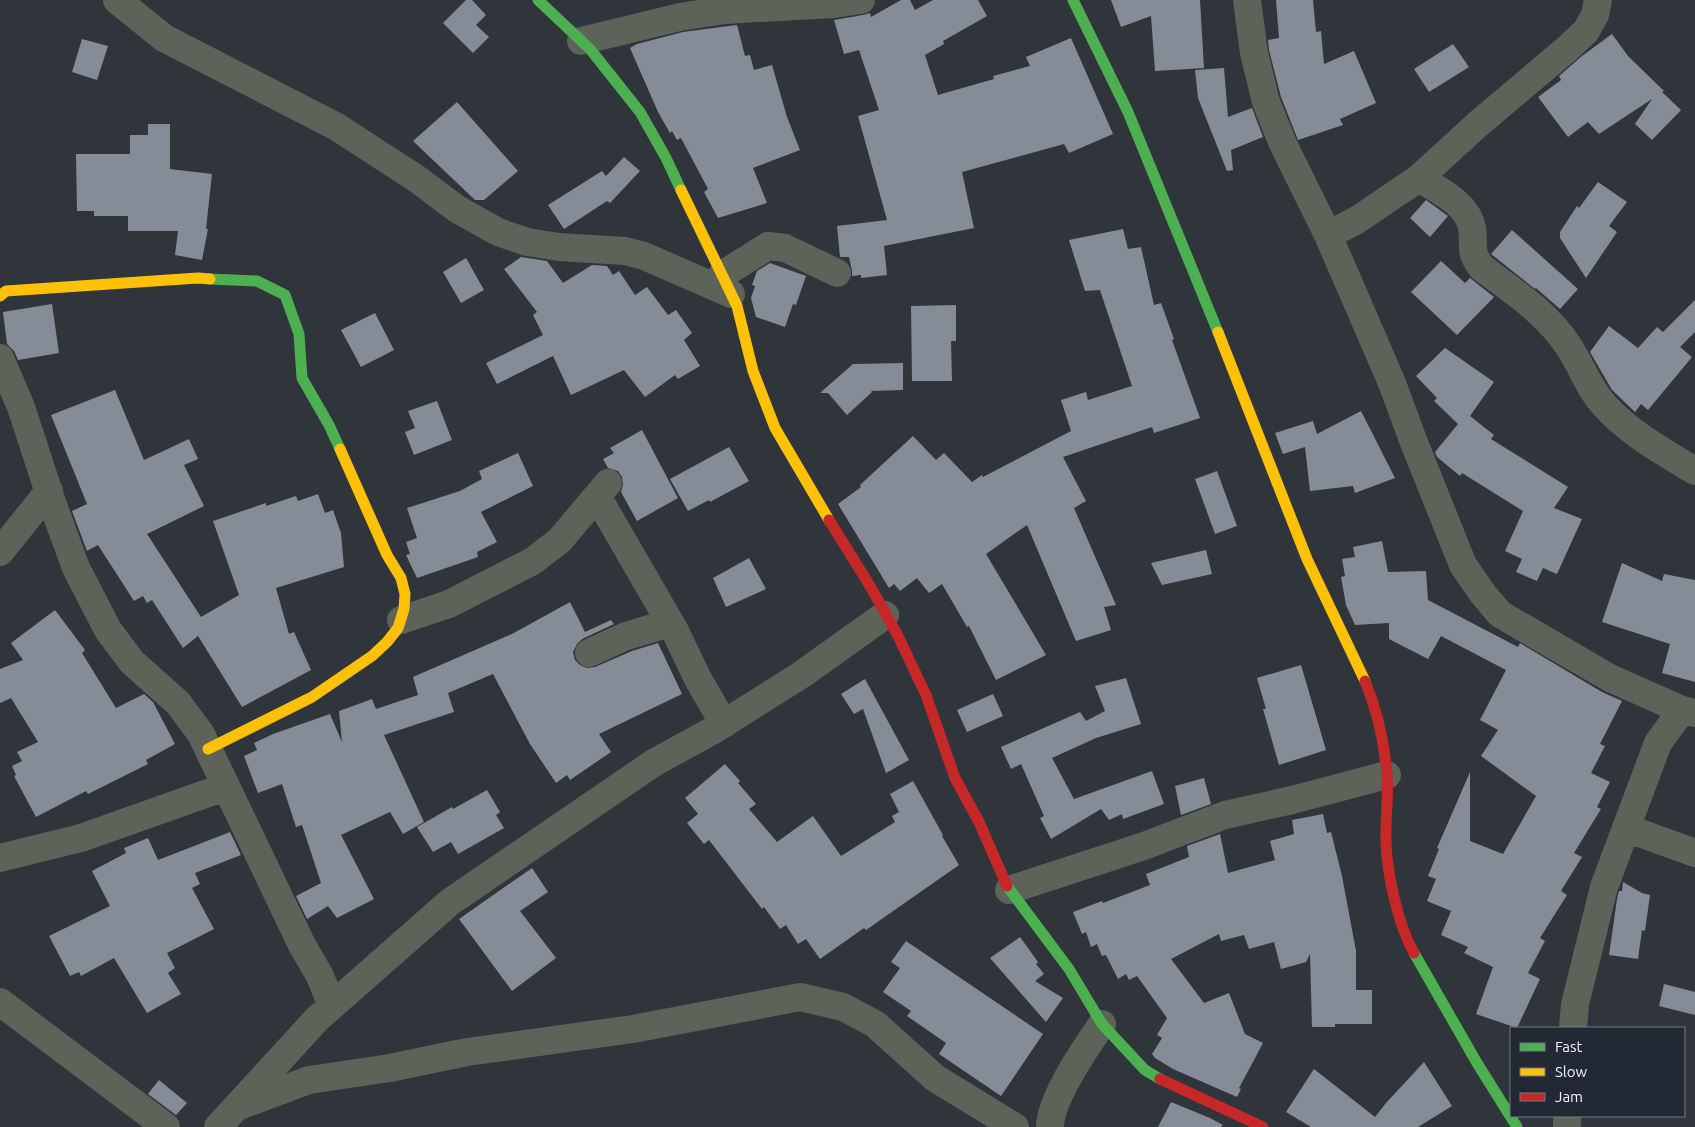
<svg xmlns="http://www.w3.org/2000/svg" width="1695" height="1127" viewBox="0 0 1695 1127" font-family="Ubuntu,sans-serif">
<rect width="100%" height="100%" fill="#30343b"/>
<!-- building -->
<path fill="#858c97" d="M466,0h6l14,15 -10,10 13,12 -16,16 -30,-30z
M901,0h9l5,10 18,-10h45l9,16 -44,25 1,3 -19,11 13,40 56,-16 -1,-3 37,-10 -4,-9 45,-19 42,96 -44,19 -5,-9 -102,28 12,56 -90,18 3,29 -26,3v-3l-9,1v-5l-3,-14h-9l-3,-31 50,-6 -29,-104 21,-6 -20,-60 -15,4 -10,-34 29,-5 7,-2 1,4z
M1111,0h89l4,68 -49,3 -4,-55 -30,11z
M1276,0h37l3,32 5,-1 3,33 30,-13 22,52 -36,16 3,6 -45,15 -17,-43 -12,-47 -1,-10 11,-2z
M737,25l8,31 5,-1 4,15 18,-5 15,52 13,33 -47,18 14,35 -49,15 -14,-26 4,-3 -27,-51 -4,2 -5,-9 -2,2 -12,-21 -28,-64 7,-4 46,-12z
M1612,34l16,22 36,35 -2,1 19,18 -29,30 -17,-16 17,-25 -53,35 -11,-12 -20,15 -30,-40 23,-17 -2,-4 23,-20z
M82,39l26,7 -11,34 -25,-8z
M1453,44l16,23 -40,25 -15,-23z
M1224,68l4,49 24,-9 11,29 -32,13 2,20 -6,1 -29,-73 -3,-28z
M457,102l61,69 -34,29h-9l-62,-59z
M148,124h22v45l42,5 -6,55h2l-6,31 -27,-5 3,-24h-50v-15h-34v-5h-17l-1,-57h54v-19h18z
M624,157l16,14 -30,32 -3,-2 -43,28 -16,-24 54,-34 4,5z
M1598,182l29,20 -18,24 8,6 -31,46 -26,-40v-6l17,-26 2,2z
M1426,200l22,16 -18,21 -20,-19z
M1123,229l5,20 13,-2 13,58 7,-2 13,36 -2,1 28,78 -46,15 -2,-6 -89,30 23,44 -12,7 42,97 -12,2 7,23 -35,11 -49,-116 -41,29 60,101 -50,25 -27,-54 -2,1 -25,-43 -13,9 -12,-15 -17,13 -6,-7 -5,4 -51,-84 23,-17 -1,-2 53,-49 23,24 8,-7 28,29 10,-7 1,2 88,-46 -10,-31 25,-8 2,8 44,-14 -32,-96 -15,1 -16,-51z
M1512,230l66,59 -18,20 -24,-21 -1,1 -44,-35z
M521,257l26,4 16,22 29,-18 15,1 6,9 6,-4 16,24 12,-8 21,28 8,-5 16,23 -8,7 16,26 -22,13 -3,-4 -30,22 -21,-27 -53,25 -18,-39 -56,28 -11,-21 57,-28 -10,-20 4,-3 -33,-43z
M466,258l18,32 -23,13 -18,-31z
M1441,261l24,22 5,-5 24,19 -37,38 -46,-43z
M770,263l36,13 -10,29 -3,-1 -8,23 -29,-10 -5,-19 4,-12 -3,-1 5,-14z
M1695,300v32l-15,15 12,10 -44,53 -7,-6 -6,8 -23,-22 -22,-38 19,-26 29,22 19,-21 6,5z
M52,304l7,49 -41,7 -4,-9 -7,-7 -4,-32z
M956,305v36h-5l1,40h-40l-1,-75z
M375,313l19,37 -33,17 -20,-37z
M1445,348l49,34 -24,34 24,19 -3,4 77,48 -14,21 28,11 -25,55 -14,-6 -6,13 -21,-9 6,-13 -17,-8 18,-40 -61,-38 -2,3 -23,-19 -2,-5 23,-28 -24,-23 3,-3 -21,-22z
M903,363v27l-32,1 1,1 -25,23 -19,-22h-8l33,-29z
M115,390l29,70 45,-21 9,20 -14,6 20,41 -57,28 54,83 38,-22 -26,-74 53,-18v3l30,-10 2,5 20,-7 7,19 8,-3 8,23 3,34 -68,21 13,46 5,-2 17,38 -69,37 -44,-71 -15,12 -31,-48 -5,3 -4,-7 -9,5 -36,-56 -11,6 -15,-40 15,-7 -36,-89z
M437,401l15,39 -38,15 -9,-23 10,-4 -7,-17z
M1361,411l34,67 -40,15 -2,-7 -43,5 -5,-44 -22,7 -8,-21 38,-12 4,13z
M642,430l36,68 -41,23 -16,-29 2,-7 -1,-8 -4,-6 -10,-3 -5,-9 11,-6 -4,-5z
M729,447l20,34 -39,21 -1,-2 -21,11 -18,-32z
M518,453l15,33 -52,26 16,30 -20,10 1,5 -61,21 -11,-23 4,-1 -4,-12 11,-4 -10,-30 53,-17 22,-12 -3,-8z
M1217,471l20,55 -22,8 -20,-55z
M1382,541l6,31 38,-1 2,29 90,47 2,-4 82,49 20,9 -22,43 5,2 -14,27 19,9 -13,25 4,2 -27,44 8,4 -21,34 6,4 -27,43 5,3 -17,32 12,6 -23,49 -41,-14 17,-47 -29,-14 4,-6 -27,-12 10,-24 -24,-10 9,-22 -8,-3 11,-27 -2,-1 33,-76v69l33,13 33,-58 -55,-40 17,-26 -18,-10 26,-50 -65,-34 -13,23 -39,-20v-16l-34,2 -9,-20 -5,-28 4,-1 -3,-17 13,-2 -2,-10z
M1206,550l6,24 -50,11 -11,-22z
M749,558l17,31 -40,18 -13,-29z
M1622,563l40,18 2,-7 31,6v102l-33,-9 8,-29 -68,-22z
M570,602l15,30 26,-12 3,4 -32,15 -5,5 -4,8 2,8 5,5 7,3 8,-1 37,-16 26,-8 24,51 -83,40 12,18 -41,28 -3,-5 -11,8 -26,-39 -37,-70 -45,19 6,19 -70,23 40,87 -21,12 -13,-22 -49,23 33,64 -37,19 -9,-12 -21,13 -11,-23 25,-13 -19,-58 -6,2 -14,-43 -24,9 -14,-37 13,-6 -3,-7 19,-9 57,-20 12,28 -3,-31 33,-12 4,10 42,-14 -5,-18 99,-43z
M55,610l30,40 -3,3 34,55 28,-14 9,8 22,42 -29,16 2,4 -60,30 -2,-3 -50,26 -22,-41 2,-1 -4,-9 10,-5 -5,-9 21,-10 -27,-44 -11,5v-34l23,-9 -12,-17z
M1301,665l25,85 -47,15 -16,-56h3l-9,-31z
M1126,678l15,46 -45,14 -44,20 22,41 78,-28 12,33 -41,15 -1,-5 -13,6 -8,-11 -50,30 -11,-21 4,-2 -23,-52 -10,5 -10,-22 79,-35 6,9 19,-10 -10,-25z
M865,679l44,81 -23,13 -23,-64 -9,5 -13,-20z
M993,694l10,22 -36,16 -10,-22z
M725,764l15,17 -2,2 18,21 -7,5 28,33 36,-26 28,40 54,-34 -3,-6 7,-4 -9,-18 23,-13 30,54 -1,1 17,29 -93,65 -2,-2 -44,31 -14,-20 -8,5 -12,-19 -6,4 -16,-22 -2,2 -53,-69 -5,4 -17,-21 11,-9 -13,-16z
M1204,778l7,26 -30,11 -6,-29z
M487,790l13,22 -4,3 8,13 -46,26 -7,-12 -18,10 -16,-25 35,-20 1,2z
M1323,814l4,19 4,-1 11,44 14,75v39h16v34h-37v3h-23l-2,-73 -4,8 -25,7 -7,-27 -25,7 -5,-14 -23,6 -2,-7 -48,25 33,44 25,-10 16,41 18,9 -24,45 2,1 -4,8 -64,-28 -18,-11 -3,-4 10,-16 -5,-3 10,-17 -30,-42 -8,4 -3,-6 -8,5 -12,-24 -4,1 -5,-12 -6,3 -5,-15 -4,2 -9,-22 29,-11 1,2 47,-18 -4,-11 43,-17 -2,-11 33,-12 8,39 47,-13 -5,-19 24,-7 -2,-14z
M230,832l11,23 -46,18 5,11 -8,4 22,41 -47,24 8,15 -7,5 13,21 -34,19 -33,-55 -33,18 -2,-4 -9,4 -21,-40 61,-30 -18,-35 34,-18 -2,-5 24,-10 10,22z
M532,868l16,24 -28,19 36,47 -44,33 -53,-72z
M1623,882l19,11 8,2 -5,36 -3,-1 -4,29 -29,-4 8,-56 2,-8h3z
M1020,937l18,25 -2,2 8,10 -9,7 28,17 -17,24 -56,-64z
M906,941l137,93 -42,62 -62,-42 7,-11 -39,-27 4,-5 -28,-19 17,-24 -9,-6z
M1664,984l31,8v23l-36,-9z
M1424,1062l28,44 -34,21h-107l-25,-15 28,-43 61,48 11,-14z
M159,1080l28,23 -11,12 -28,-21z
M1171,1102l39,16 13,7 -2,2h-63z"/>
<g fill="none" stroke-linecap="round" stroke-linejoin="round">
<!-- street -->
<path stroke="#5e6359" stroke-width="28" d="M117,0l47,38 173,89 80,52 40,30 41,23 29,10 32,5 66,4 19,5 87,38
M1247,0l7,53 12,49 17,42 45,91 64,148 21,57 50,125 20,29 17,20 110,64 72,32 13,3
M581,41l99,-24 44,-7 110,-6 27,-4
M1419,178c18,12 49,25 53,50 3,19 -4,22 10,40 31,23 66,46 87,79 13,20 20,42 36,59 24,27 59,46 90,65
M1328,235l29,-15 62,-42 59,-54 90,-76 18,-17 9,-16 3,-15
M722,275l46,-29 17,2 52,25
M0,358l21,49 32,98 23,63 32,62 24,32 46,41 23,31 101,211 18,31 12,30
M597,496l78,135 23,48 26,45
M0,552l49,-61
M401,620l48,-16 84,-43 27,-21 48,-57
M589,653l37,-17 44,-13
M1626,828l69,25
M0,858l81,-20 144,-51
M1009,890l135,-44 81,-31 67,-15 95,-25
M0,1002l166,125
M1573,1028l2,-24 29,-117 54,-144 24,-33
M242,1105l67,-25 81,-12 77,-16 166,-23 167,-32 43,10 32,17 60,54 80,49
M218,1127l99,-108 133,-117 205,-140 57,-31 89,-56 84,-60
M1050,1127c0,-28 36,-80 52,-103
M1567,1127v-11"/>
<!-- fast -->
<path stroke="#4caf50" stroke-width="11" d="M538,0l52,49 50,63 26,46 15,32
M1073,0l55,112 90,220
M210,279l47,2 28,14 14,39 3,44 27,47 11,24
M1007,886l62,83 33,55 43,46 15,9
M1414,953l63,110 40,64"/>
<!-- slow -->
<path stroke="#ffc107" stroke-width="11" d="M681,190l56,116 16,65 22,57 54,92
M0,296l6,-5 192,-13 12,1
M1218,332l89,227 58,122
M208,749l104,-52 60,-41 15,-14 11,-14 6,-19 1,-15 -4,-16 -14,-23 -47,-106"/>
<!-- jam -->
<path stroke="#c62828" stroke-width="11" d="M829,520l41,66 28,50 28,59 29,83 24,44 28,64
M1365,681c12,29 19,61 22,92 2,23 -2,46 -1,69 1,32 12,83 28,111
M1160,1079l103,48"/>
</g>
<!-- legend -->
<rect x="1510" y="1027" width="175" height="90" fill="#222935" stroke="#747a84"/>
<rect x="1520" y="1043" width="25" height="8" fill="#4caf50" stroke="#747a84"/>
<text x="1555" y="1052" font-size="15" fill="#eef3fb">Fast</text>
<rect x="1520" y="1068" width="25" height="8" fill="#ffc107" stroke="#747a84"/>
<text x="1555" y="1077" font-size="15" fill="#eef3fb">Slow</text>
<rect x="1520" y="1093" width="25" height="8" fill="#c62828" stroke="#747a84"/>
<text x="1555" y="1102" font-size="15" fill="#eef3fb">Jam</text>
</svg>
